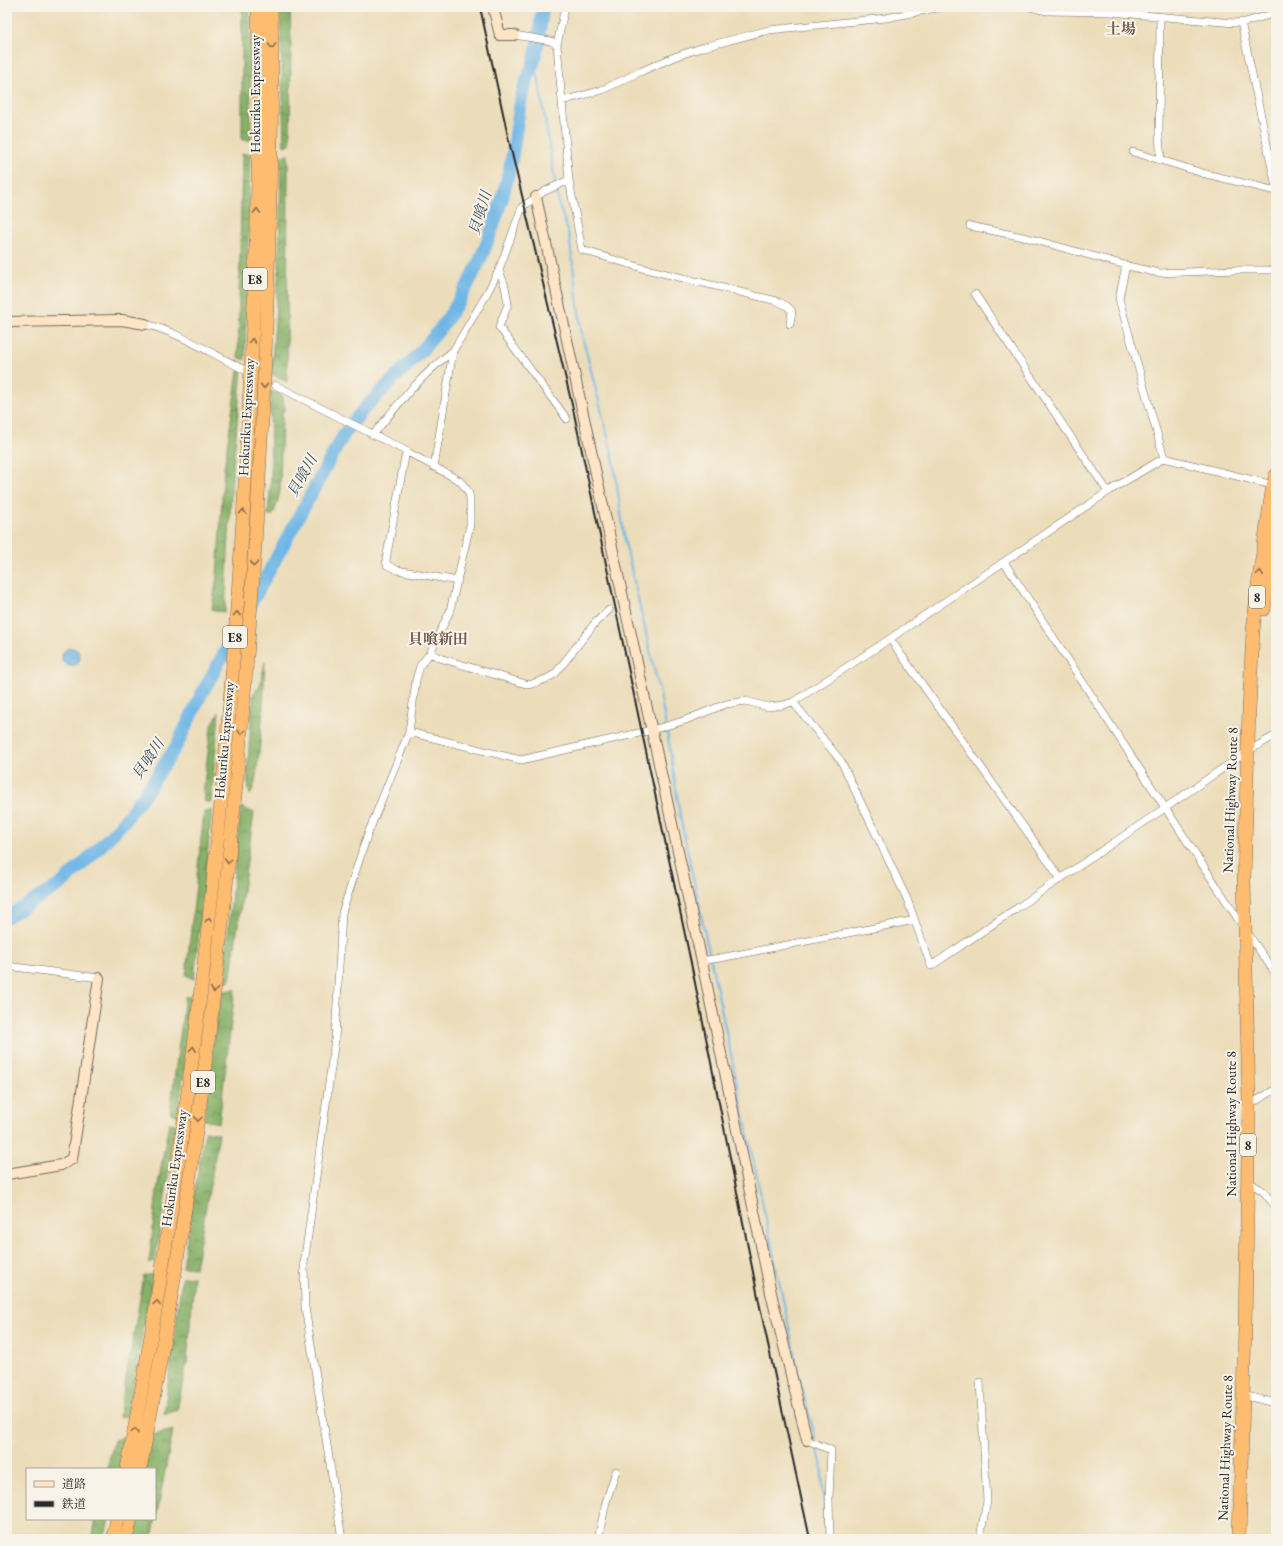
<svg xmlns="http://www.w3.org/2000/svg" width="1283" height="1546" viewBox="0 0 1283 1546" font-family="'EB Garamond','Noto Serif JP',serif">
<defs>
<pattern id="forest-crowns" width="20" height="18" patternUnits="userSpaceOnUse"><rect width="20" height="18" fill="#87b168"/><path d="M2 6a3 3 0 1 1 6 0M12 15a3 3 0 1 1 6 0" fill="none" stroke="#6f9056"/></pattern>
<pattern id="water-waves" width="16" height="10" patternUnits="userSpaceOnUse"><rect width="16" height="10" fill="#6eb6e6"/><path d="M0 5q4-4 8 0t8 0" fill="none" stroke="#5b94bb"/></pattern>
</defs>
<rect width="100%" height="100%" fill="#f7f3e8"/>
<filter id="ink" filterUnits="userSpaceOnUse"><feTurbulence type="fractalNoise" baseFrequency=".025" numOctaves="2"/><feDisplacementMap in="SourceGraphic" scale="8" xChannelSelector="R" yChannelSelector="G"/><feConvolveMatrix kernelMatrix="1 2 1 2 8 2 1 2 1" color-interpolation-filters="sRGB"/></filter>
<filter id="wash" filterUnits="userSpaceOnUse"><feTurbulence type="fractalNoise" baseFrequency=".012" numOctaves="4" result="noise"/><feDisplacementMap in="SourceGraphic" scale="16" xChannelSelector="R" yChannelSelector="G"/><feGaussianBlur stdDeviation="0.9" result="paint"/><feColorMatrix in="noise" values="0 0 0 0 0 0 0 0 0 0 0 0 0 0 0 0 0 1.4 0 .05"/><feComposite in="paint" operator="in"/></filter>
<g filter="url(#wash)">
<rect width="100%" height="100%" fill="#ecddba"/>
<!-- forest -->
<path fill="url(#forest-crowns)" stroke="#596e4a" d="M242,7h8l1,133h-9z
M280,7h10l1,38 -1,99 -6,2z
M242,154h8l-5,206 -7,-3z
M288,155l-1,227 -16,-8 8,-107 2,-111z
M242,370l-10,107 -7,135 -10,-1 -3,-2 5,-33 7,-107 14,-98z
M270,391l12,4 3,13 -3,6 -2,76 -2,11 -5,14h-5l3,-37z
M265,662c-1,34 -3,66 -7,100 -2,10 -2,24 -8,33l-3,-19 6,-82 7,-8z
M219,712l-8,90h-6l-2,-9 8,-66z
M241,807l13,6 -24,168h-7z
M212,810l-18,169 -8,-4 18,-163z
M235,989l-16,134 -15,-3 16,-128z
M194,996l-16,120 -8,-4 15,-115z
M169,1123l7,1 -21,138 -6,2 8,-74z
M205,1131l14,3 -24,134 -13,-1z
M153,1274l-25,142 -9,1 25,-141z
M182,1277h12l-7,85 -10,48 -13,5z
M173,1430l-21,109h-21l4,-20h20v-50h-10l7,-34z
M128,1436l-8,33h-13l7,-29z
M96,1519h13l-5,20h-12z"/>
<!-- water -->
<path fill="url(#water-waves)" stroke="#4c7088" d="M62 657a9 9 0 1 1 18 0a9 9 0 1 1-18 0Z"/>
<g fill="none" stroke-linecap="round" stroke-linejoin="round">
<!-- stream -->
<path stroke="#6eb6e6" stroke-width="2" d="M535,58l24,147 10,30 13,100 31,122 12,85 35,152 8,43 12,79 120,563 16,62
M817,1447l4,15 5,69 -1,8"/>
<!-- river -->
<path stroke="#6eb6e6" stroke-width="13" d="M250,606l94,-172c29,-41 72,-71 101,-112 33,-47 53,-100 65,-155 5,-24 7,-48 12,-72 3,-13 10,-25 13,-37 4,-17 5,-34 8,-51
M7,917l54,-33 30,-28 31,-32 29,-39 26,-40 24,-50 35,-63"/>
</g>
</g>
<g filter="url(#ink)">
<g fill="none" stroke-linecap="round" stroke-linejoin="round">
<!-- street casing -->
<g stroke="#6f695d" stroke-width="8">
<path id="street" d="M565,7l-8,38 12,135 13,70 60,18 135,33 10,5 5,5 -2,13
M1030,7l17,4 63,1 124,11 11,-1 31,-9
M1160,17l-1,119 2,24
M1241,22l35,165
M514,35l37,6 6,4
M562,101l40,-11 40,-19 32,-14 30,-10 65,-17 117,-12 55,-11
M1133,152l44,13 25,8 74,18
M970,226l58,12 104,29 27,6 78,-3h39
M1126,265l-7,34 45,159
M499,270l6,16 3,18 -9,23 68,92
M975,294l133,198
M145,324c36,9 67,30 100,46
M275,385l131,66 54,30 8,10 2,7v27l-20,86 -20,42 -10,13 -4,14 -7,52 -42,104 -25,77 -7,126 -31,225 1,43 37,232
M373,435c26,-32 47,-59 80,-84
M406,451l-20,109 1,5 10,5 61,11
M434,467l19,-116 32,-54 14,-27 23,-63 23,-16 24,-11
M1004,562l240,366 32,46
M890,639l170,239
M430,653l13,6 86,26 17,-6 9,-5 40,-51 14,-13
M793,702l48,59 66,138 24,67 234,-158 83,-57 28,-16
M409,732l112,28 131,-30 31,-9 43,-17 20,-3 22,6 15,-2 10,-3 83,-54 236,-159 52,-31 109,27
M702,962l5,-2 13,-2 195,-38
M7,966l92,12
M1249,1105l27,-16
M1247,1181l16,10 13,16
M980,1382l7,119 -6,31v7
M1242,1395l34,8
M807,1440l24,10 -2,48 1,41
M598,1539l8,-37 10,-31"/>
</g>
<!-- secondary casing -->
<g stroke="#6f695d" stroke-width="12">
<path id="secondary" d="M493,7l7,28h14
M536,197l166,765 69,331 36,147
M7,322l115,-2 23,4
M7,1174l54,-9 11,-6 27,-181"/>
</g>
<!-- highway casing -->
<g stroke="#6f695d" stroke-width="14">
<path id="highway" d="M1264,609l12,-72
M127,1469c63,-331 101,-668 119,-1004 8,-153 16,-305 12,-458
M140,1469c57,-290 91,-584 112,-879 8,-118 14,-236 17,-354 2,-76 4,-153 2,-229
M113,1539l4,-20
M126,1539l5,-20
M1239,1539l6,-212 4,-222 -5,-226 5,-169 4,-79 5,-46 15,-100 3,-10"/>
</g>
<!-- street -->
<use href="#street" stroke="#fff" stroke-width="7"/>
<!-- secondary -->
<use href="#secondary" stroke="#ffe4c6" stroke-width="10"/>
<!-- highway -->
<use href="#highway" stroke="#febc70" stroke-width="13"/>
<!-- rail -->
<path stroke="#2b2b2b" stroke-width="2" d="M480,7l29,134 64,268 117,549 70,349 50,232"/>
</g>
<!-- one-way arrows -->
<defs><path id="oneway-chevron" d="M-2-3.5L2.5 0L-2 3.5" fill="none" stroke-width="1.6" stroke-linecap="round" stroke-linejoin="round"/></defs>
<g stroke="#8a6c4a">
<use href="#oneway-chevron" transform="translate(272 46) rotate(90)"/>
<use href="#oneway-chevron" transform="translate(257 211) rotate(-88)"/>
<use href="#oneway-chevron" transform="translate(252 341) rotate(-87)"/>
<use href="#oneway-chevron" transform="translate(264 386) rotate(92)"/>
<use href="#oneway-chevron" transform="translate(243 512) rotate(-87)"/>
<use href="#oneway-chevron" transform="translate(254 564) rotate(94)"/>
<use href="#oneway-chevron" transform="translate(1260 573) rotate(-82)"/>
<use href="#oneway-chevron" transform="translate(237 614) rotate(-86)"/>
<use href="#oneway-chevron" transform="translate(241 732) rotate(96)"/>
<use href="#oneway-chevron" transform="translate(228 861) rotate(95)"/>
<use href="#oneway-chevron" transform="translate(209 920) rotate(-84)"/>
<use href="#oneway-chevron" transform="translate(214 990) rotate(97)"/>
<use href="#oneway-chevron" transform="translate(193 1049) rotate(-83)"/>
<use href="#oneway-chevron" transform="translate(198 1119) rotate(98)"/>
<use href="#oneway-chevron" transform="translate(157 1303) rotate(-81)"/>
<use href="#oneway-chevron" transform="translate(135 1431) rotate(-79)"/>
</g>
</g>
<g text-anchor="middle" stroke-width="4" stroke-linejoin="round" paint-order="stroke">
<!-- shield labels -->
<g fill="#f7f3e8" stroke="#686764" stroke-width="1">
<rect x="243" y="268" width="24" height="22" rx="3"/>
<rect x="1249" y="586" width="16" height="22" rx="3"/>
<rect x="223" y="626" width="24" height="22" rx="3"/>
<rect x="191" y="1071" width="24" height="22" rx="3"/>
<rect x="1240" y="1134" width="16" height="22" rx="3"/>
</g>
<g font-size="13" font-weight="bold" fill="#2b2b2b">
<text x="255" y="284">E8</text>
<text x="1257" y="602">8</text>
<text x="235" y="642">E8</text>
<text x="203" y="1087">E8</text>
<text x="1248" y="1150">8</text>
</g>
<!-- street labels -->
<g font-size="14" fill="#2b2b2b" stroke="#f7f3e8">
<text transform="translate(255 94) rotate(-90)" y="5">Hokuriku Expressway</text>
<text transform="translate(246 417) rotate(-87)" y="5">Hokuriku Expressway</text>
<text transform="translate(224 740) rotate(-85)" y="5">Hokuriku Expressway</text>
<text transform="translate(1230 800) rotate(-88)" y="5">National Highway Route 8</text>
<text transform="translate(1231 1124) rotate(-90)" y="5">National Highway Route 8</text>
<text transform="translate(174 1168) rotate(-82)" y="5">Hokuriku Expressway</text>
<text transform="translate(1225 1448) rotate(-88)" y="5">National Highway Route 8</text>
</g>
<!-- neighbourhood labels -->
<g font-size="15" font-weight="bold" fill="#74574d" stroke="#f7f3e8">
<text x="1121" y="34">土場</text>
<text x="438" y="644">貝喰新田</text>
</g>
<!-- water labels -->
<g font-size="15" font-style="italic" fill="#3f5563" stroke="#f7f3e8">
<text transform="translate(480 213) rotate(-73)" y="5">貝喰川</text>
<text transform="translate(302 476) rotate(-61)" y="5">貝喰川</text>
<text transform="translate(148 759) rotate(-56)" y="5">貝喰川</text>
</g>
</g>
<!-- margin -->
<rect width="1283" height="1546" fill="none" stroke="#f7f3e8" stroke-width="24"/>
<!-- legend -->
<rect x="26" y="1468" width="130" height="52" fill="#f7f3e8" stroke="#a5a39c"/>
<rect x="34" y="1481" width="20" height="6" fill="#ffe4c6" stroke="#a5a39c"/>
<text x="62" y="1488" font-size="12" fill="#2b2b2b">道路</text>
<rect x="34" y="1501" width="20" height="6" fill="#2b2b2b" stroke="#a5a39c"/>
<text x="62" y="1508" font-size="12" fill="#2b2b2b">鉄道</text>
</svg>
